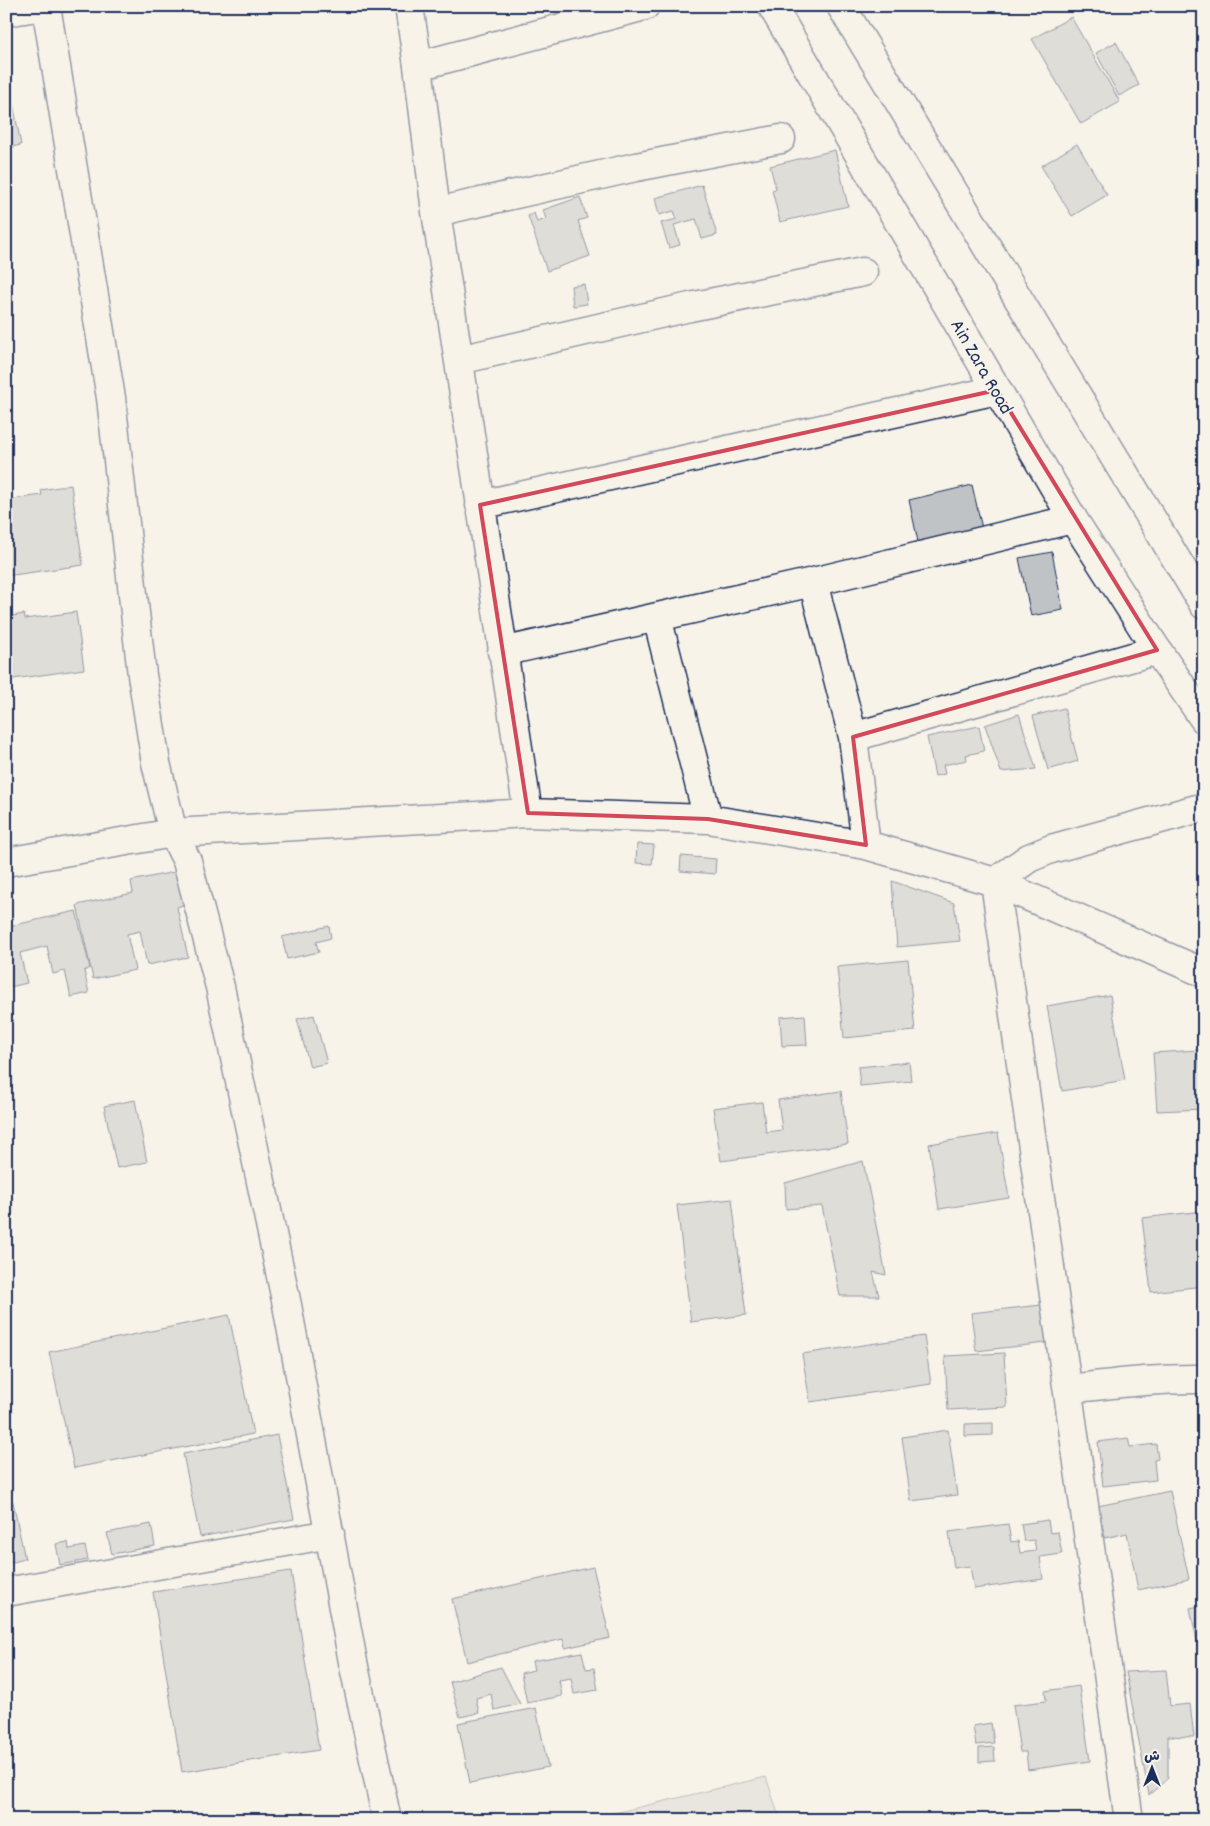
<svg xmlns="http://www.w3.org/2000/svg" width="1210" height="1826" viewBox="0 0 1210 1826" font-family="Dekko,'Playpen Sans Arabic',sans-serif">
<rect width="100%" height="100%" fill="#f7f3e8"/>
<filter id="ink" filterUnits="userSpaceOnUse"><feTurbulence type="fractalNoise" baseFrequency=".02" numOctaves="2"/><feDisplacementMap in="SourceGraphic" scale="10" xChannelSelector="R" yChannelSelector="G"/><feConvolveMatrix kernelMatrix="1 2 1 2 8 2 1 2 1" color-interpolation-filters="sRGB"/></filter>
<g filter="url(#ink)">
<!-- green -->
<path fill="#d7d6d4" stroke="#798299" d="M766,1777l14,43h-195z"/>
<!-- building -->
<path fill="#c0c3c5" stroke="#1b2f5e" d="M1071,17l49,85 -39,22 -49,-85z
M1116,42l23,43 -20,11 -23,-43z
M13,103l8,42 -15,3v-44z
M1077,144l30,51 -35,21 -31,-50z
M835,150l13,56 -68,16 -8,-32 4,-1 -6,-23z
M702,185l15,50 -15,4 -6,-20 -22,6 6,20 -11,3 -8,-25 16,-4 -3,-8 -15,4 -4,-17z
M580,197l7,21 -9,3 12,35 -43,15 -19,-55 6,-3 3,9 9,-3 -3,-9z
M584,284l3,20 -14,2 -2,-20z
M71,485l12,80 -77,11v-76l36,-5 -1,-5z
M972,485l12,52 -64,14 -11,-51z
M1052,552l11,58 -32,6 -12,-58z
M76,612l8,57 -78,11v-63l18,-3 1,5z
M1064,708l14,53 -30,9 -15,-54z
M1019,714l17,55 -35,3 -16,-47z
M979,726l5,25 -18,4 1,5 -24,5 2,9 -10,2 -8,-39z
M637,844l17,1 -2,19 -16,-1z
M681,856l35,3 -1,15 -35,-3z
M179,871l7,33 -9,3 11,50 -41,8 -7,-34 -13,3 8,36 -42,9 -16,-74 56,-12 -2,-12z
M892,881l62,22 6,38 -63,6z
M76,911l14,57 -6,3 5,22 -18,4 -6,-26 -12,3 -6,-28 -27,7 7,30 -21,5v-61z
M329,926l2,12 -15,4 3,10 -32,7 -5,-22z
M908,960l7,71 -71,7 -7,-71z
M1110,995l15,85 -63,11 -15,-85z
M314,1015l13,48 -17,4 -13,-48z
M805,1015l2,30 -25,1 -2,-29z
M1198,1050l2,19 4,-1v41l-47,2 -4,-58z
M909,1062l2,19 -51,5 -2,-19z
M841,1091l7,53 -127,17 -8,-53 49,-6 4,30 16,-2 -4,-30z
M135,1100l12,62 -30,6 -13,-62z
M998,1133l11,65 -70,11 -10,-65z
M863,1161l23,114 -13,-3 6,24h-39l-18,-90 -36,3 -1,-26z
M732,1199l14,116 -55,7 -14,-117z
M1204,1211v75l-53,6 -9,-74z
M1041,1305l5,38 -70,8 -5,-38z
M229,1315l24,119 -179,34 -25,-116z
M924,1336l7,48 -121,18 -8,-48z
M1004,1353l3,54 -59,3 -3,-54z
M993,1423v12l-28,1v-12z
M948,1430l9,65 -46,6 -9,-64z
M277,1435l17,84 -94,18 -17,-83z
M1128,1438l2,9 26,-3 2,15 -4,1 2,20 -53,6 -5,-44z
M1170,1491l19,88 -51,11 -11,-57 -22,5 -7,-32z
M13,1502l12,57 -16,4 -3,-4v-56z
M1048,1520l2,13 8,-1 4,22 -22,3 3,22 -69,10 -4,-23 -16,2 -5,-36 59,-8 3,18 7,-1 2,12 16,-2 -2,-11 -10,1 -3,-17z
M151,1524l4,22 -43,8 -5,-21z
M68,1542l1,7 16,-3 3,14 -28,5 -4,-21z
M593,1567l17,71 -45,10 -2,-9 -96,23 -15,-63z
M291,1571l28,179 -137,22 -29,-180z
M1204,1605v54l-3,1 -11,-52z
M582,1652l4,17 8,-1 4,22 -24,4 -3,-16 -12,2 3,16 -35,7 -6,-30 13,-3 -2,-9z
M501,1667l19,37 -26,6 -3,-16 -15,4 3,15 -19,4 -10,-35z
M1166,1670l4,36 20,-2 4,33 -26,-1v42l-19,17 -23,-123z
M1079,1686l11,75 -62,9 -2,-18h-6l-7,-47 33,-4 -1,-10z
M536,1708l12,59 -78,16 -12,-60z
M991,1723l3,20 -18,2 -3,-19z
M994,1747l1,14 -16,1v-14z"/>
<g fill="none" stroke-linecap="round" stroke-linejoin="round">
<!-- minor casing -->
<g stroke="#1b2f5e" stroke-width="31">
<path id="minor" d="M46,6l65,392 31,277 14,88 17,70 14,28 33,126 67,318 66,357 34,158
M409,6l9,60 18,146 92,601
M6,12l37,-6
M418,66l227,-60
M436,212l200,-45 145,-28
M459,360l231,-53 173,-35
M480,505l517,-115
M813,582l40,155
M657,617l51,202
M502,652l311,-70 260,-63
M866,845l-13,-108 304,-87
M6,862l167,-29 355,-20 180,6 158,26 129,37 209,91
M1068,1389c45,-5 90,-11 136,-10
M6,1592l324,-58
M1129,1820l-134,-938 34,-24 22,-9 153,-42"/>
</g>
<!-- major casing -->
<g stroke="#1b2f5e" stroke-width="31">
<path id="major" d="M772,6l301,513 84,131 47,69
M841,6l363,599"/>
</g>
<!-- minor -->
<use href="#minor" stroke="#f7f3e8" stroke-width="28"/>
<!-- major -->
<use href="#major" stroke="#f7f3e8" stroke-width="28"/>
</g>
</g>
<!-- marked area -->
<path d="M0 0H1210V1826H0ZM997,390l160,260 -304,87 13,108 -158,-26 -180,-6 -48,-308z" fill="#f7f3e8" fill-opacity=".55" fill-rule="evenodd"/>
<path fill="none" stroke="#d1495b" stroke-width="4" stroke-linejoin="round" d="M997,390l160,260 -304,87 13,108 -158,-26 -180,-6 -48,-308z"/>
<g text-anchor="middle" stroke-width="4" stroke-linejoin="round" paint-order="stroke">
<!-- street labels -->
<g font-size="20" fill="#1b2f5e" stroke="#f7f3e8">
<text transform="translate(983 366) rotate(60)" y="7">Ain Zara Road</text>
</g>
</g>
<!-- margin -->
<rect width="1210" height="1826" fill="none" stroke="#f7f3e8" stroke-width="25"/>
<rect x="12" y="12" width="1185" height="1801" fill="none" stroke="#1b2f5e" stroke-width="2" filter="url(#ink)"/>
<!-- north arrow -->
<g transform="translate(1152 1768)" stroke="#f7f3e8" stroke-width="4" paint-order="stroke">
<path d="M0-4L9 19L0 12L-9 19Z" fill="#1b2f5e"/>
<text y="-8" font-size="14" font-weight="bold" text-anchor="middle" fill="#1b2f5e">ش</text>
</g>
</svg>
